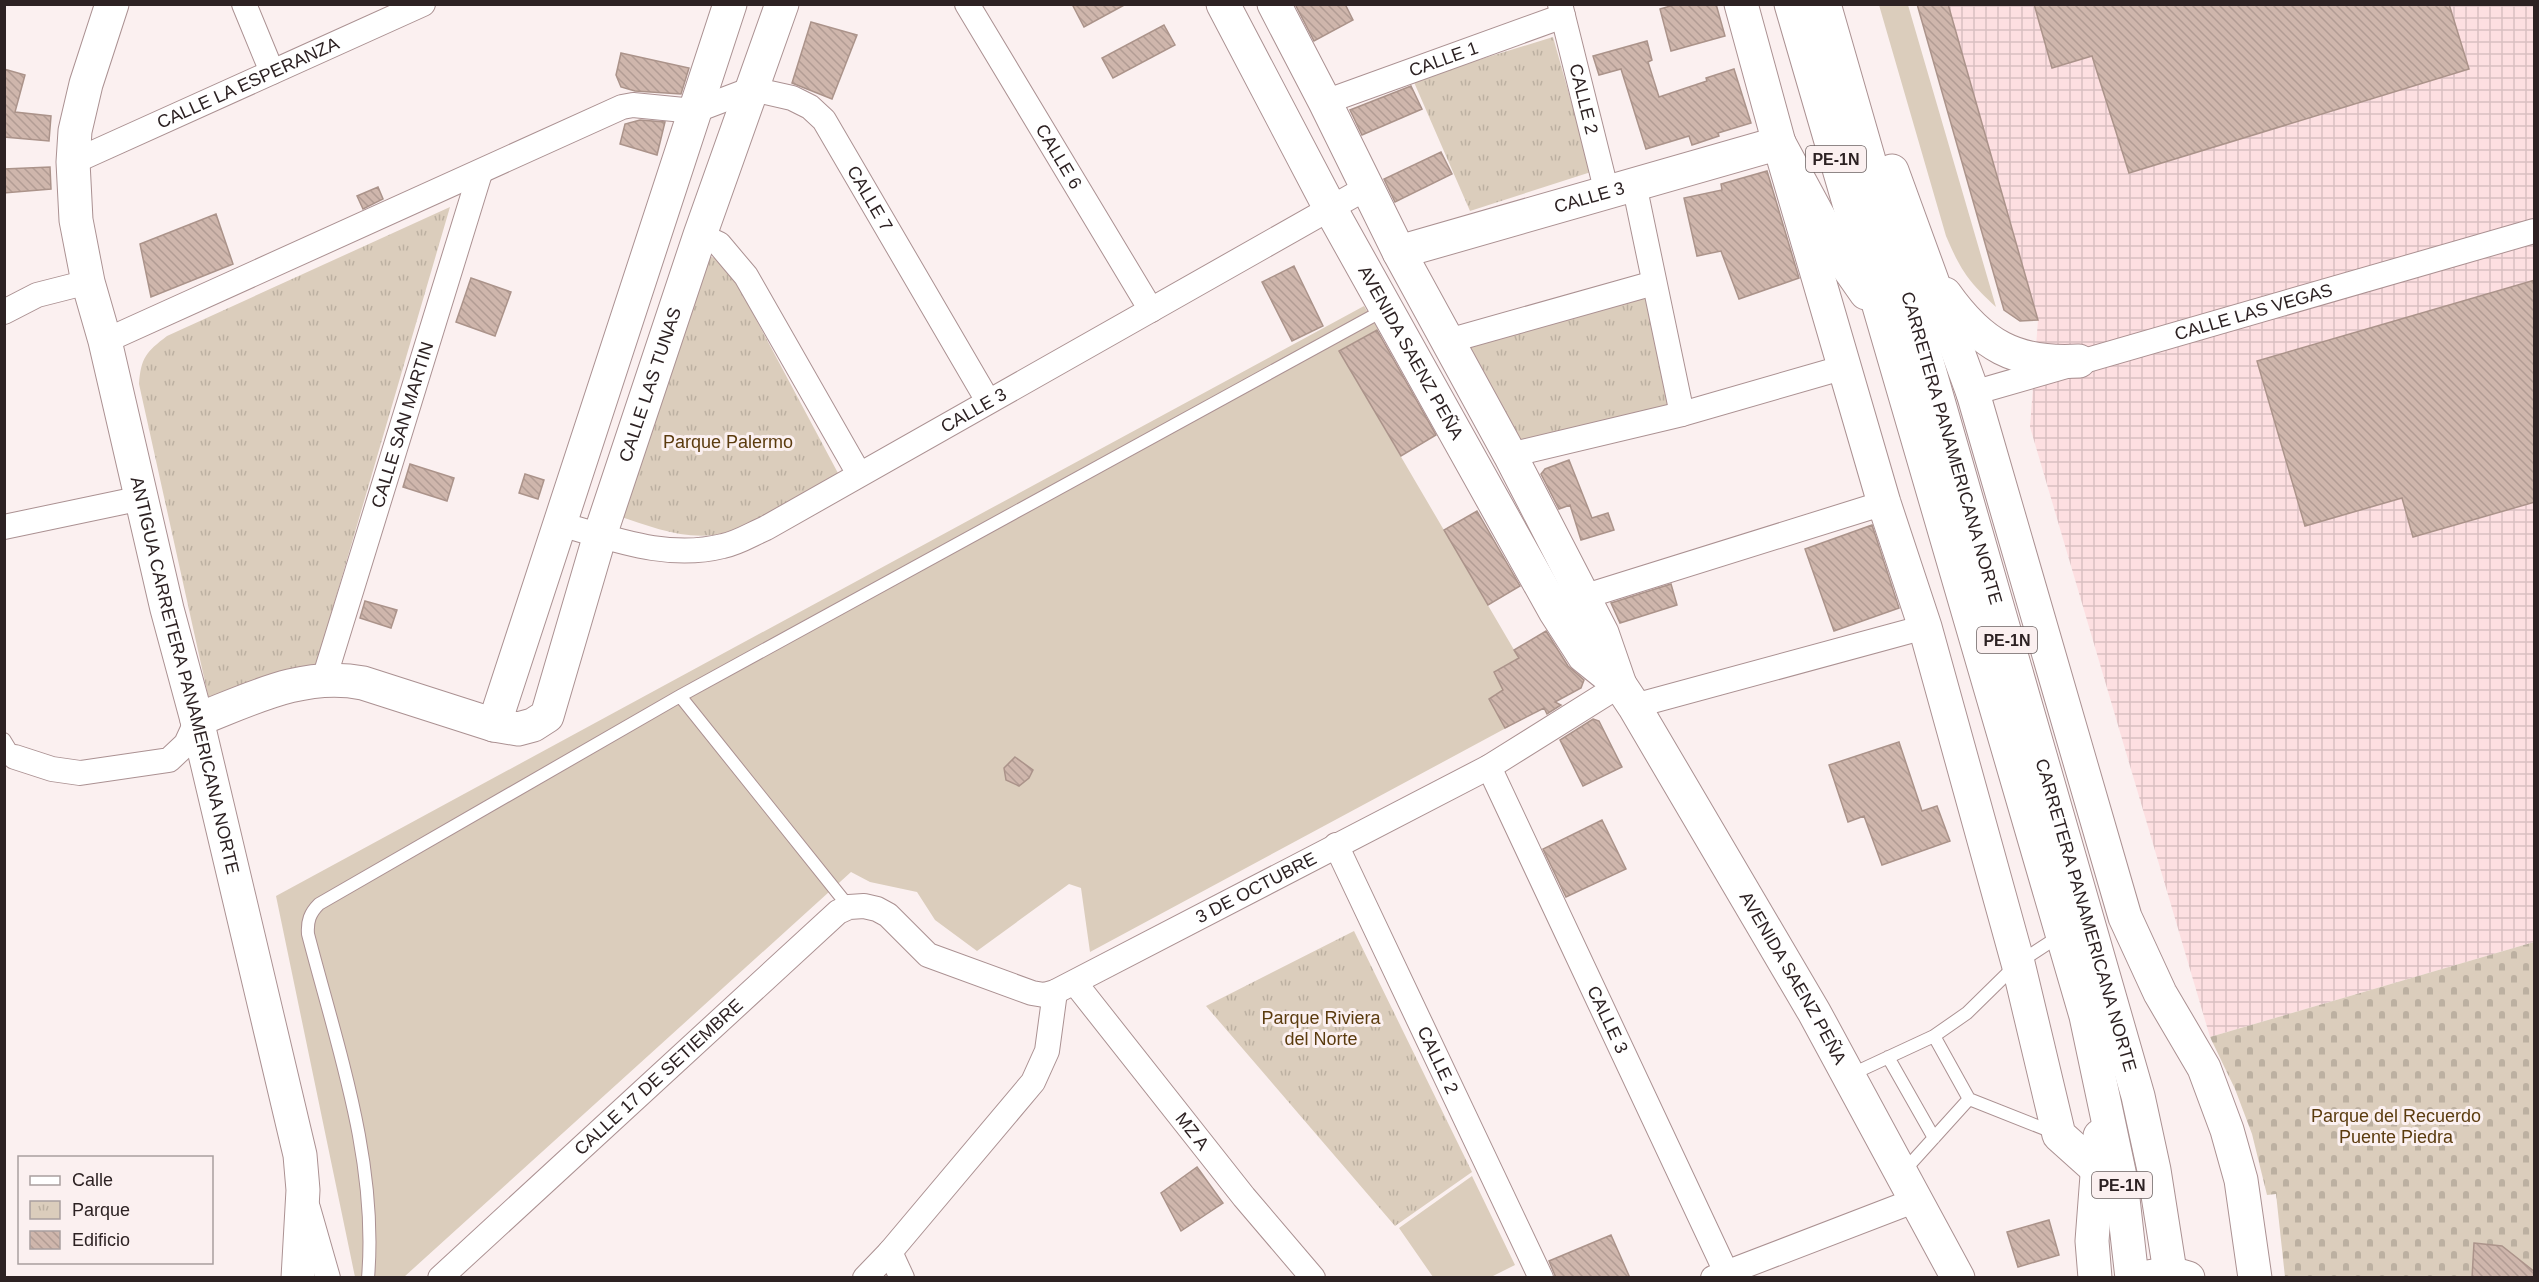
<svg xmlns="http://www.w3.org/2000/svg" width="2539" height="1282" viewBox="0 0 2539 1282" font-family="Arial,sans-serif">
<defs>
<pattern id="industrial-grid" width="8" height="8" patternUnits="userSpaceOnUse" patternTransform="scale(1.5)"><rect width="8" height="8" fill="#fddfe1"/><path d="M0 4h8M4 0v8" fill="none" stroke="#d9bfc1"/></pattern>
<pattern id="cemetery-stones" width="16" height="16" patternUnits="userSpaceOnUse" patternTransform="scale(1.5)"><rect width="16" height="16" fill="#dbcdbc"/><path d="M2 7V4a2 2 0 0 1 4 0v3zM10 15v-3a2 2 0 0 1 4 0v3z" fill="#bcb0a1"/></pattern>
<pattern id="park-tufts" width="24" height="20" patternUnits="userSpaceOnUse" patternTransform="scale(1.5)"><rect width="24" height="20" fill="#dbcdbc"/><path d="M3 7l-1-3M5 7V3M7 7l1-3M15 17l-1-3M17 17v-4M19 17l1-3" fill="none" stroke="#bcb0a1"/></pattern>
<pattern id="building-back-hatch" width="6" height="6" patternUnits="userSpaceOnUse" patternTransform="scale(1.5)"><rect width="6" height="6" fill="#cfb6ac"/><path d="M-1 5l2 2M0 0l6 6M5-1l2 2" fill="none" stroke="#b29c94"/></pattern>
</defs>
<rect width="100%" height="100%" fill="#fbf0f0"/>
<!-- industrial -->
<path fill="url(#industrial-grid)" d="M1948,5h586v937l-324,95 -180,-610 8,-107z"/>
<!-- green -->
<path fill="#dbcdbc" d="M1879,5h29l88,302c-28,-26 -35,-36 -50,-71z
M1364,306l14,23 -39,22 208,355 -457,246 -9,-64 -12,-4 -92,67 -42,-31 -18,-28 -47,-10 -19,-10 -447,405h-49l-79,-381z
M1472,1176l43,89 -24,12h-58l-34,-49z"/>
<!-- cemetery -->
<path fill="url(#cemetery-stones)" d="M2534,942v335h-249l-9,-83 -9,1 -15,-61 -17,-45 -25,-52z"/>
<!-- park -->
<path fill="url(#park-tufts)" d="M1553,37l38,135 -121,39 -57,-131z
M450,207l-135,462 -106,31 -70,-316c2,-26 7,-32 28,-48z
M705,254l21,9 113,212c-33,17 -90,55 -125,60 -33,4 -65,-9 -96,-19z
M1661,278l29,127 -192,55 -60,-116z
M1354,931l118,241 -77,54 -189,-220z"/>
<!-- building -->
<path fill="url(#building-back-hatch)" stroke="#ab938a" stroke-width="1.5" d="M1072,4h54l-42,23z
M1295,4h50l8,16 -39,21z
M1677,4h39l9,32 -54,15 -11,-42z
M1917,4h31l90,316 -18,1 -16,-11z
M2034,4h415l20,65 -340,104 -37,-117 -40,12z
M811,22l46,13 -25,64 -40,-16z
M1164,25l11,20 -62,33 -11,-20z
M1647,41l5,19 -4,2 11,35 48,-16 -1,-3 28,-9 17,54 -33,10 1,3 -27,9 -3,-9 -43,13 -25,-80 -22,6 -6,-19z
M621,53l68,15 -8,26 -46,-3 -14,-4 -5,-12z
M4,69l21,6 -10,37 36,4 -2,25 -45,-4z
M1411,86l11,23 -60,26 -12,-25z
M640,120l25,2 -8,33 -37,-11 5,-20z
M1441,152l11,22 -57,28 -11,-23z
M50,167l1,22 -47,4v-24z
M1767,171l32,107 -60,21 -18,-48 -24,5 -13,-58 38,-8 -1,-6z
M378,187l5,12 -20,10 -6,-13z
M216,214l17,50 -82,33 -11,-53z
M1294,266l29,60 -31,15 -30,-59z
M471,278l40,14 -16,44 -39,-14z
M2535,280v222l-122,35 -11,-39 -97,28 -48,-165z
M1377,330l59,105 -35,21 -62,-105z
M1569,460l23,58 16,-5 6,17 -33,10 -11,-35 -11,4 -18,-35 4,-5z
M410,464l44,14 -7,23 -44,-14z
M525,474l19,6 -6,19 -19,-6z
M1477,511l43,75 -32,19 -44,-75z
M1872,525l27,83 -65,23 -29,-82z
M1671,584l6,21 -57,18 -9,-20z
M365,601l32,9 -6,18 -31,-10z
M1546,631l22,35 16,14 -3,8 -26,14 6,3 -14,9 -3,-6 -39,20 -16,-29 14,-9 -9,-18 25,-14 -5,-8z
M1593,719l6,2 23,46 -39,19 -23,-46z
M1899,742l23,69 15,-5 13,35 -68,24 -18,-49 -16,6 -19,-57z
M1015,757l18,13 -4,8 -10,8 -13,-6 -2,-12z
M1602,820l24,49 -60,28 -23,-48z
M1197,1167l26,36 -42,28 -20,-38z
M2049,1220l10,35 -41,12 -11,-35z
M1611,1235l19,43h-74l-7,-17z
M2474,1243l28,3 33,26v6h-63z"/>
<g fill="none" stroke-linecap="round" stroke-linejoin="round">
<!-- lane casing -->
<g stroke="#ab9192" stroke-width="14">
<path id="lane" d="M680,696l169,211
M4,739l11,18
M1934,1036l35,63 86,34
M1888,1057l46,81
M1850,1075l84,-39 33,-23 51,-50 43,-28
M1903,1172l66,-73
M368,1278c10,-117 -31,-232 -60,-344 -1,-13 2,-21 11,-30l361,-208 704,-386"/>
</g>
<!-- street casing -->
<g stroke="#ab9192" stroke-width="26">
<g id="street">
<path d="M244,4l28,68"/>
<path id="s1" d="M967,4l184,306"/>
<path id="s2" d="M1560,4l47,189"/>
<path id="s3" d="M1325,102l238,-86"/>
<path id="s4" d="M73,162l350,-158"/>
<path d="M1634,184l48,230"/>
<path d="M700,235l19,9 27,32 113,198"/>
<path d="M4,312l33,-17 51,-13"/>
<path id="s5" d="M105,341l517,-234 11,-2 61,6 58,-22 40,9 18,9 14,13 164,281"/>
<path d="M1448,341l206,-58"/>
<path id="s6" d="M1973,393l561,-162"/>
<path d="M1510,455l172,-41 163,-47"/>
<path id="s7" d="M560,524c54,15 107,36 163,22 15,-3 29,-12 43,-18l602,-341"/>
<path d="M4,527l138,-29"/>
<path d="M1583,597l301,-94"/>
<path id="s8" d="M324,679l156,-506"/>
<path d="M1634,706l291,-79"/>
<path d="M15,757l37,12 28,4 89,-13 17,-16 11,-24"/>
<path id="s9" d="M1489,767l237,505"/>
<path id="s10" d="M1336,845l205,433"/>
<path id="s11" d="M1075,983l169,214 69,81"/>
<path d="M308,1208l20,70"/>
<path d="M890,1252l12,26"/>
<path id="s12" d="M440,1278l398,-366 11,-5 15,-1 13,3 11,6 40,40 104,38 12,2 11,-3 434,-225 131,-82"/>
<path d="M865,1278l25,-26 143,-170 14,-31 8,-59"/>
<path d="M1713,1278l203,-78"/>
</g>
</g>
<!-- secondary casing -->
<g stroke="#ab9192" stroke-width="35">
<g id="secondary">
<path id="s13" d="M112,4l-26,80 -11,47 -2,31 3,58 12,62 17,59 62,268 30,111 103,435 3,35 -5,88"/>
<path id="s14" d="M1223,4l107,204 225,403 29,45 36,29 14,21 180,306 144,266"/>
<path d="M1274,4l51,98 74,150 111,203 92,178 18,52"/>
<path d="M1741,4l38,139 105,360 41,124 93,336 41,172 39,35"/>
<path id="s15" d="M1399,252l380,-109"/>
<path d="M1973,393l152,524 35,76 44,75 23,62 14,50 14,98"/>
<path id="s16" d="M197,720c54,-21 107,-49 166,-37l131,42 24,4 15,-4 14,-9 53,-181 100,-300 82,-231"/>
<path d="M494,725l236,-721"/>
<path d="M2142,1278l29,-5 17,5"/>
</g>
</g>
<!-- highway casing -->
<g stroke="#ab9192" stroke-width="35">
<g id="highway">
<path d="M1791,4l295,1012 35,165 11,97"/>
<path id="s17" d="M1824,4l314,1092 16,74 17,108"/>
<path d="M1779,143l61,113 26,37"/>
<path d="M1892,171l81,222"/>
<path d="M1945,294c36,51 71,71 134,67"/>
<path d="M2095,1278l-3,-37 8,-105"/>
</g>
</g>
<!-- lane -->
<use href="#lane" stroke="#fff" stroke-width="12"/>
<!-- street -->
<use href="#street" stroke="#fff" stroke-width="24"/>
<!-- secondary -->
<use href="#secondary" stroke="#fff" stroke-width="33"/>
<!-- highway -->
<use href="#highway" stroke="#fff" stroke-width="33"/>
</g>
<g text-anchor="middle" stroke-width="6" stroke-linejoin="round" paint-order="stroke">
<!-- shield labels -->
<g fill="#fbf0f0" stroke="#6b6060" stroke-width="1.5">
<rect x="1806" y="146" width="60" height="26" rx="4.5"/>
<rect x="1977" y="627" width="60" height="26" rx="4.5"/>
<rect x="2092" y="1172" width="60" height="26" rx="4.5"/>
</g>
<g font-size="16" font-weight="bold" fill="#2d2223">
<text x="1836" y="165">PE-1N</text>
<text x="2007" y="646">PE-1N</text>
<text x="2122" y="1191">PE-1N</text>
</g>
<!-- street labels -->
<g font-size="18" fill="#2d2223" stroke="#fbf0f0">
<text dy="6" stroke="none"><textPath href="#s3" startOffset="126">CALLE 1</textPath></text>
<text dy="6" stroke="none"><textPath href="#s4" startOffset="192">CALLE LA ESPERANZA</textPath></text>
<text dy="6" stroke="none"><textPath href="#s2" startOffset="98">CALLE 2</textPath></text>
<text dy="6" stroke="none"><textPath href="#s1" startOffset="178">CALLE 6</textPath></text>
<text dy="6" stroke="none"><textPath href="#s15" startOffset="198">CALLE 3</textPath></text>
<text dy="6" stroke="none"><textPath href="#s5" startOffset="873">CALLE 7</textPath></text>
<text dy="6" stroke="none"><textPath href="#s6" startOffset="292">CALLE LAS VEGAS</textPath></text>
<text dy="6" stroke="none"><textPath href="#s14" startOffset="396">AVENIDA SAENZ PEÑA</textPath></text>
<text dy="6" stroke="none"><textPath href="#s16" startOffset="714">CALLE LAS TUNAS</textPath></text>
<text dy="6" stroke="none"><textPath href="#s7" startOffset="452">CALLE 3</textPath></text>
<text dy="6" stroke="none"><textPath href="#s8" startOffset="266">CALLE SAN MARTIN</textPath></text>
<text dy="6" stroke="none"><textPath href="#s17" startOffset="462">CARRETERA PANAMERICANA NORTE</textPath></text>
<text dy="6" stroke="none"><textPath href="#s13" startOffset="690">ANTIGUA CARRETERA PANAMERICANA NORTE</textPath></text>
<text dy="6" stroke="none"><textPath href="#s12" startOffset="1011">3 DE OCTUBRE</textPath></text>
<text dy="6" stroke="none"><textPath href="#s17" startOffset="948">CARRETERA PANAMERICANA NORTE</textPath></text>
<text dy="6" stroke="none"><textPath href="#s14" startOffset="1132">AVENIDA SAENZ PEÑA</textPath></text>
<text dy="6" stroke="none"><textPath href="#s9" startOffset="279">CALLE 3</textPath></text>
<text dy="6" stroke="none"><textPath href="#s10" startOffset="238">CALLE 2</textPath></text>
<text dy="6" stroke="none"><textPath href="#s12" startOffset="297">CALLE 17 DE SETIEMBRE</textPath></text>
<text dy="6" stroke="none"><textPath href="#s11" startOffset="189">MZ A</textPath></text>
</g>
<!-- park labels -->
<g font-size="18" fill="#5b3b0e" stroke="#fbf0f0">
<text x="728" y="448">Parque Palermo</text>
<text x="1321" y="1024">Parque Riviera<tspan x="1321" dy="21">del Norte</tspan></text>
<text x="2396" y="1122">Parque del Recuerdo<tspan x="2396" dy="21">Puente Piedra</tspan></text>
</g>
</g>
<!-- border -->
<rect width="2539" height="1282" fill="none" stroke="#2d2223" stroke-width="12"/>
<!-- legend -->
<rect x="18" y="1156" width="195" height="108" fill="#fbf0f0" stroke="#a99e9e" stroke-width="1.5"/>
<rect x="30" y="1176" width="30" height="9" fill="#ffffff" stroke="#a99e9e" stroke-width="1.5"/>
<text x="72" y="1186" font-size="18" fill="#2d2223">Calle</text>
<rect x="30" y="1201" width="30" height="18" fill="url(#park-tufts)" stroke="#a99e9e" stroke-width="1.5"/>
<text x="72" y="1216" font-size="18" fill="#2d2223">Parque</text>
<rect x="30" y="1231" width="30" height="18" fill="url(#building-back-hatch)" stroke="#a99e9e" stroke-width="1.5"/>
<text x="72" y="1246" font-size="18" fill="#2d2223">Edificio</text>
</svg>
